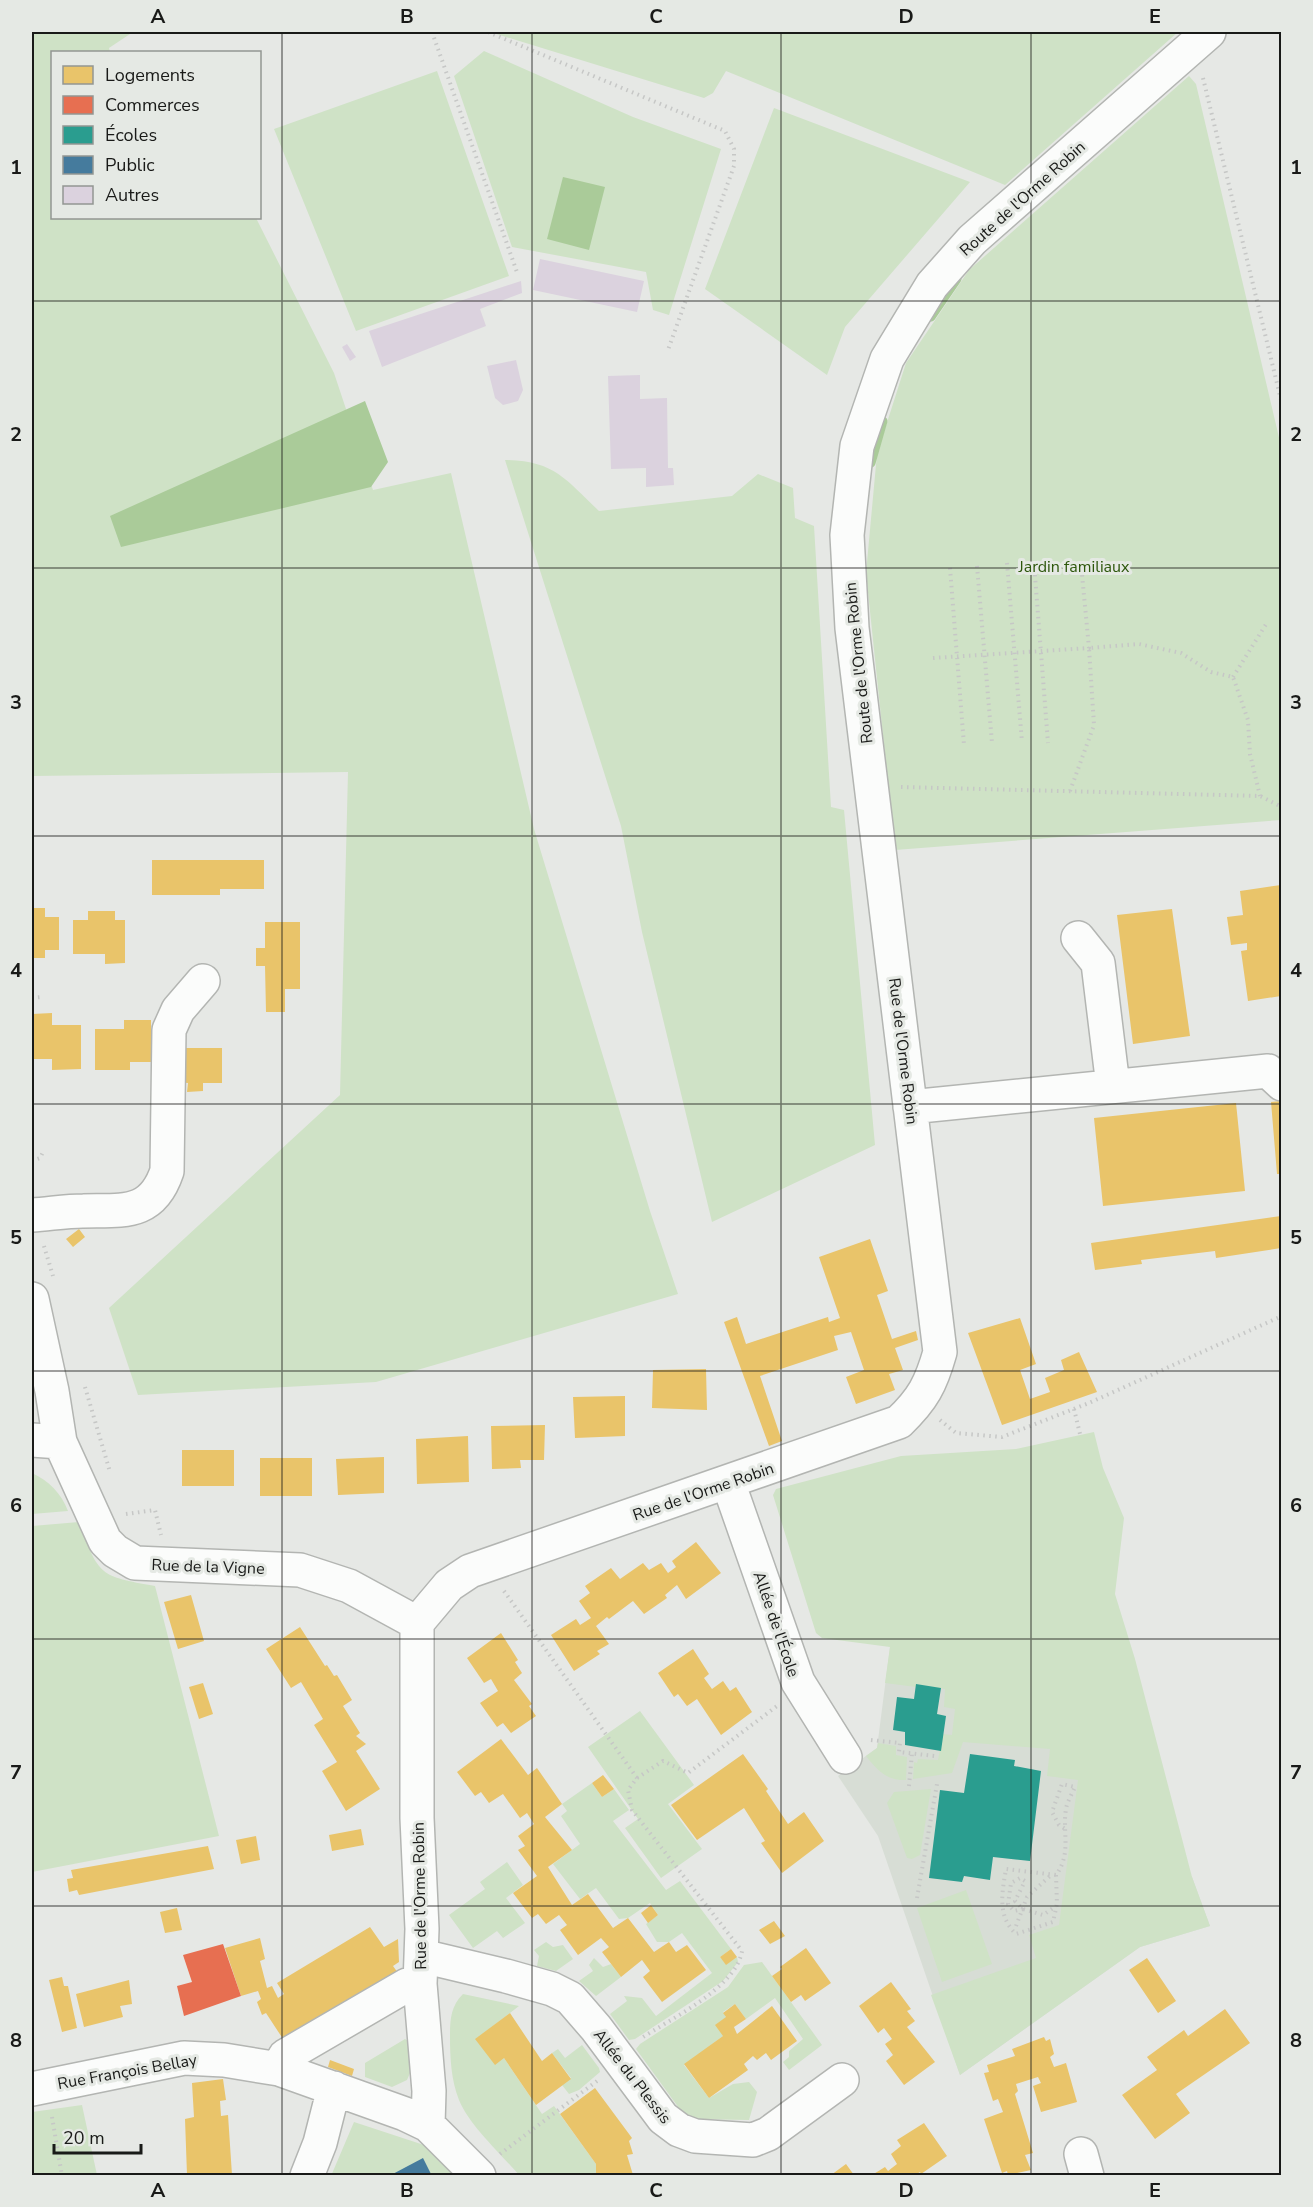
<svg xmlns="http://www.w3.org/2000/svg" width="1313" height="2207" viewBox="0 0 1313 2207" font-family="'Nunito Sans',sans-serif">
<rect width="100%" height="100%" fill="#e6e8e5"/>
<!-- built -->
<path fill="#d7ddd5" d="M890,1647l115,14 187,216 18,49 -70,21 -180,128 -82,-239 -40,-60 39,-28z"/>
<!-- green -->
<path fill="#cfe2c6" d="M32,32h101l-24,16 1,4h-58v166h204l78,155 39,117 78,-17 83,356 116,382 28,83 -302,88 -238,13 -29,-87 231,-213 8,-323 -316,4z
M490,32h688l-173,153 -279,-114 -13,22 -9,5z
M484,51l149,66 88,32 -52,166 -16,-5 -7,-38 -134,-25 -58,-171z
M437,71l72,205 -153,55 -82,-202z
M1189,76l7,8 85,362v374l-386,30 -29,-277 11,-119 29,-91 63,-93z
M774,108l196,74 -125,145 -18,48 -122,-86z
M505,460c50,1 60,19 94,51l133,-15 26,-22 35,14 2,30 19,8 17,281 13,3 31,335 -163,77 -70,-290 -21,-106z
M1094,1432l9,36 21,50 -9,76 20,65 57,218 18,49 -70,21 -180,128 -29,-80 105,-37 -7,-23 30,-10 19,-145 -31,-4 3,-27 -87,-7 -11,31 -39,6 1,-17 3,1 1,-4 20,1 5,-26 9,1 3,-26 -11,-2 1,-18 -29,-5v3l-31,-4 5,-36 -68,-9 -6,-5 -43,-138 3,-6 125,-33 115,-7z
M32,1473c17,8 29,20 36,38l-36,3z
M79,1522c20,54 20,54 76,64l64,250 -187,36v-346z
M640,1711l54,74 -26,19 34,45 -41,29 -36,-50 13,-9 -50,-72z
M878,1743l18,3v9l11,2 -1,23c-19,1 -29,-10 -40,-24l11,-8z
M592,1783l10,14 12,-8 15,21 -16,11 53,69 14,-9 51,68 -11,8 6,7 11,-7 1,5 -15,19 -88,58 -6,1 -19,-26 17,-13 -3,-5 18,2 14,18 56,-43 -30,-40 -13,9h-12l-11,-18 12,-9 -8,-12 -22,15 -9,1 -23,-31 -16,11 -27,-35 27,-20 -19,-28 6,-5 -5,-7z
M931,1789l-11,66 -8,4 -5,-1 -20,-55 7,-11z
M507,1862l16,23 -17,13 19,25 -22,15 -6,-7 -24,17 -24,-33 36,-26 -5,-7z
M966,1890l26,74 -50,18 -25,-74z
M546,1942l7,5 10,-2 10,14 -17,12 -19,-5 2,-10 -5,-6z
M594,1958l9,9 8,-3 10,13 -25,19 -17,-15 14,-10 -4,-6z
M762,1962l60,83 -33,25 -6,-8 6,-5v-6l14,-12 -28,-41 -29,21 -11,-15 -12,8 3,5 -3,19 -39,29 25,33 24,-14 16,-2 8,10 -8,28 -53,-1 -12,-4 -48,-66 4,-5 88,-57 16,-22z
M463,1994l56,12 -43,33 28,19 38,56 12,-8 42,58v11h-77c-18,-21 -50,-50 -60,-75 -8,-20 -9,-43 -9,-64 0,-17 1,-30 13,-42z
M405,2039l6,4 -1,30 -3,7 -15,7 -27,-10v-14z
M582,2045l17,23 1,4 -21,18 -10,4 -7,-9 9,-7 -19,-25 6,-4 7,9z
M82,2105l15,70h-63l-2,-63z
M354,2122l76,25 33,29h-132z"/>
<!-- water -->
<path fill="#aacb99" d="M563,177l42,10 -16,63 -42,-11z
M365,401l23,61 -17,25 -250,60 -11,-31z"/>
<!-- homes -->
<path fill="#e9c46a" d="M152,860h112v29h-44v6h-68z
M1281,885v111l-33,5 -7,-50 6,-1v-7l-16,2 -4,-28 16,-2 -3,-24z
M32,908h13v9h14v33h-14v8h-13z
M1172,909l18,127 -57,8 -16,-129z
M88,911h27v9h10v43l-20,1v-10h-32v-34h15z
M265,922h35v67h-15v23h-19l-1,-46h-9v-18h9z
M52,1013v12h29v44l-29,1v-11h-20v-45z
M124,1020h27v42h-21v8h-35v-41h29z
M173,1048h49v35h-19v8l-16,1 1,-9 -15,-1z
M1281,1101v73h-4l-6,-72z
M1236,1103l9,88 -142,15 -9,-88z
M1281,1216v32l-65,10 -1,-7 -74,9 1,4 -47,6 -4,-27z
M79,1229l6,8 -12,10 -7,-8z
M870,1239l18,52 -11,4 15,44 24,-8 2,9 -23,8 8,22 -14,4 6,16 -39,14 -10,-27 18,-7 -13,-38 -17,4 4,14 -78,26 22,65 -13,5 -45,-124 13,-5 9,27 82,-27 1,5 11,-4 -21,-61z
M1020,1318l16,46 -16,6 10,29 20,-7 -5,-14 19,-8 -3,-10 18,-8 18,40 -95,33 -34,-92z
M706,1369l1,41 -55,-2 1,-38z
M625,1396v40l-50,2 -2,-41z
M545,1425l-1,35h-24l1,8 -29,1 -1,-43z
M468,1436l1,46 -52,2 -1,-45z
M182,1450h52v36h-52z
M384,1457v36l-46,2 -2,-36z
M260,1458h52v38h-52z
M696,1542l25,31 -35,26 -9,-14 -12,10 2,3 -23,16 -11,-13 -24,18 -2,-2 -11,9 13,18 -12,7 3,3 -26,17 -23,-36 25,-16 4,6 11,-7 -12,-17 11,-8 -5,-7 26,-18 9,11 23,-16 6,7 12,-7 7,10 8,-6 -4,-6z
M191,1595l13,46 -26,8 -14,-47z
M300,1627l25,39 2,-1 7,11 3,-1 15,25 -9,6 17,27 -4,3 10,8 -10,7 24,38 -34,22 -24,-40 15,-9 -23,-37 9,-6 -22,-37 -10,6 -25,-39z
M501,1633l17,27 -3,2 7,11 -8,7 18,24 -3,2 7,10 -25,17 -8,-10 -6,4 -17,-24 18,-12 -7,-12 -7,4 -17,-25z
M693,1649l16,25 -5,4 8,11 11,-8 7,10 6,-4 16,25 -31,23 -24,-36 -10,7 -9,-12 -4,3 -16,-24z
M203,1683l10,31 -14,5 -10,-32z
M501,1739l27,36 9,-7 25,36 -17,13 27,33 -24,17 24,38 16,-11 25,34 15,-10 26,34 15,-10 7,10 11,-7 19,25 -44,32 -19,-25 7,-6 -8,-11 -21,17 -19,-25 7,-5 -8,-9 -23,17 -18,-25 7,-5 -8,-10 -13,9 -8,-10 -6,4 -19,-25 24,-17 -19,-26 7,-4 -7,-10 16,-12 -7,-11 -7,5 -17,-24 -14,9 -8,-11 -6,4 -18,-24z
M743,1754l25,35 -2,2 22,33 16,-12 20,29 -42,32 -21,-30 4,-2 -21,-33 -47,32 -26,-35z
M603,1775l11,14 -12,8 -10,-14z
M361,1829l3,16 -32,6 -3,-16z
M256,1836l4,24 -19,4 -5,-24z
M208,1846l6,23 -135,26 -2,-5 -8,2 -2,-13 6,-1 -2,-8z
M651,1905l7,10 -10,8 -7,-10z
M177,1908l5,22 -17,3 -5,-21z
M774,1921l11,15 -15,8 -11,-14z
M370,1927l14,20 14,-8 1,23 -6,4 5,7 -115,66 -17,-26 -4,2 -5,-13 4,-3 -3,-8 -17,5 -16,-48 35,-10 5,21 -5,2 7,27 5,-2 6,12 6,-4 -7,-11z
M806,1948l25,35 -26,18 -4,-6 -10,7 -19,-26 10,-7 -2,-2z
M731,1949l6,8 -11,8 -6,-8z
M1147,1958l29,43 -18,12 -29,-43z
M62,1977l2,9h4l9,42 -15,4 -13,-52z
M129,1980l3,24 -12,2 3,11 -39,10 -8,-33z
M891,1982l20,27 -4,2 8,10 -8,6 28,35 -31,23 -18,-24 7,-6 -8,-11 7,-5 -8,-11 -6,5 -19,-27z
M735,2004l11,15 -12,8 3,7 35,-28 25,35 -26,19 -5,-7 -9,7 -4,-4 -9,8 4,6 -39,28 -25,-34 39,-28 -8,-11 11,-8 -3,-4z
M1225,2009l25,34 -74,51 14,19 -35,26 -33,-44 35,-25 -10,-13 37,-27 4,6z
M510,2013l32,48 10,-8 19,26 -35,26 -32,-47 -9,7 -20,-26z
M1044,2037l2,4 4,-2 4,15 -4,3 4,10 12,-4 11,39 -36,10 -8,-26 8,-3 -3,-6 -22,7 2,7 -3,3 18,59 -8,2 6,15 -23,5 -1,-4 -5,2 -18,-54 19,-7 -5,-13 -5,2 -9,-28 5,-1 -2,-7 28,-9 -3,-7z
M330,2060l24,9 -2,7 -24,-9z
M223,2079l3,21 -6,1 1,15 7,-1 4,60h-45l-2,-56 9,-2 -2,-34z
M595,2088l37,50 -3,3 4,13 -6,1 6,20h-37v-11l-36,-50z
M924,2123l23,33 -26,18 -1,-2 -5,3h-43l13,-8 3,4 9,-7 -6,-10 10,-8 -4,-6z
M846,2164l8,11h-23z"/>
<!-- shops -->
<path fill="#e76f51" d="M223,1944l18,52 -57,20 -7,-30 15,-4 -9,-27z"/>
<!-- schools -->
<path fill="#2a9d8f" d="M916,1684l25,4 -4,26 9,2 -5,35 -36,-6v-13l-12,-2 4,-33 17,2z
M970,1754l45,6 -1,6 27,5 -11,90 -37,-4 -3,23 -26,-4 -2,6 -33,-4 11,-88 24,3z"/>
<!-- public -->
<path fill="#457b9d" d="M423,2158l9,18h-43z"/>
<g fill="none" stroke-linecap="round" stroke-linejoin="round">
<!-- stream -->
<path stroke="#aacb99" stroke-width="9" d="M931,317l26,-38
M871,463l12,-42"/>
</g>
<!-- building -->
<path fill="#dbd2de" d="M540,259l104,22 -7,31 -104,-22z
M521,281l1,12 -42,16 6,17 -104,41 -13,-36z
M347,344l9,13 -6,4 -8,-14z
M516,360l7,30 -5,11 -15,4 -8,-7 -8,-32z
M640,375v24l27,-1 1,70h5l1,17 -28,2v-19l-35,1 -3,-93z"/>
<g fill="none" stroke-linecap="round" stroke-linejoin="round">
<!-- minor casing -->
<g stroke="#b3b5b2" stroke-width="36">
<path id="minor" d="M1078,938l20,25 15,123
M910,1107l358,-36 14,13
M32,1215c17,-1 34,-4 51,-4 40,-1 69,5 84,-40l2,-141 9,-20 25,-29
M32,1299l20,92 8,51 45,99 10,10 20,12 165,7 49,16 68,37
M32,1440l28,2
M728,1482l70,200 47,75
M422,1956l84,20 46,13 18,9 26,30 67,90 16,12 16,6 58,4 15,-6 74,-54
M279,2069l6,-13 122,-71 13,-1
M32,2089l152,-31 40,2 55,9 126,45 23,11 51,51
M428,2125l1,-34 -9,-107 2,-55 -5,-111v-195l32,-38 21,-14 429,-149c24,-23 32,-38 41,-70l-88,-724 -5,-93 10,-89 30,-87 45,-74 40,-45 237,-208
M1081,2154l6,22
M307,2176l13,-33 14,-55"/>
</g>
<!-- path -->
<path stroke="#c6c7c6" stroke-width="4" stroke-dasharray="1.5 4.5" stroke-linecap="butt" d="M432,32l86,243
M488,32l237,99 9,18v17l-66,184
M1203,78l79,326
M1007,563l15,179
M1034,563l14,180
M977,566l15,177
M950,568l14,177
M933,658l156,-10 -8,-84
M1233,677l35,-56
M901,787l359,9 22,11
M1070,791l24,-66 -5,-77 50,-4 42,9 30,19 22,5 15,43 2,34 10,42
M32,998l9,-1
M32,1161l8,-3 4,-8
M44,1246l9,30
M85,1387l25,85
M1074,1409l6,25
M940,1420l16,13 46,4 87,-34 193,-87
M126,1514l29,-4 6,25
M504,1591l133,187 -9,12 4,20 110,141c-6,37 -72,68 -102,88
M871,1740l29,3 -1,9 36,4
M637,1778l26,-17 25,12 89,-67
M909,1786l3,-33
M1056,1875l1,29 -4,18 -37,12c-19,-18 -14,-41 -10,-65l50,6c16,-22 6,-43 10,-66 1,-7 6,-15 9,-22l-13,-3 -10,28 7,13 8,5
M917,1898l20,-114
M1023,1909l-9,2 -6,-7 3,-21 9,-5 5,3 -10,20 8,8 20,6 13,-9
M1016,1926l11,-29 24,-22
M52,2117l10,59
M500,2154l97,-73"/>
<!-- minor -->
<use href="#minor" stroke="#fbfcfb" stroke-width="33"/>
</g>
<!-- grid -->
<path fill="none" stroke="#191a18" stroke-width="1.5" stroke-opacity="0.55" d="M282,32v2144M532,32v2144M781,32v2144M1031,32v2144M32,301h1250M32,568h1250M32,836h1250M32,1104h1250M32,1371h1250M32,1639h1250M32,1906h1250"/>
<g text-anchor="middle" stroke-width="6" stroke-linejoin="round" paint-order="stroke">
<!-- street labels -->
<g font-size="16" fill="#191a18" stroke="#e5e9e4">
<text transform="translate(1022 198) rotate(-42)" y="6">Route de l'Orme Robin</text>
<text transform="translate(858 663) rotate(-96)" y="6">Route de l'Orme Robin</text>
<text transform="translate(904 1051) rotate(83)" y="6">Rue de l'Orme Robin</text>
<text transform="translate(703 1491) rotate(-19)" y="6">Rue de l'Orme Robin</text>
<text transform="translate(208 1566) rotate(2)" y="6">Rue de la Vigne</text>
<text transform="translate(777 1624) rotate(71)" y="6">Allée de l'École</text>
<text transform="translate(419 1896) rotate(-91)" y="6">Rue de l'Orme Robin</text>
<text transform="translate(127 2071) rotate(-10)" y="6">Rue François Bellay</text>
<text transform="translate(633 2076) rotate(52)" y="6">Allée du Plessis</text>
</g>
<!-- park labels -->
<g font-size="16" fill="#2d570c" stroke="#e5e9e4">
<text x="1074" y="572">Jardin familiaux</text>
</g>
</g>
<!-- border -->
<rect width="1313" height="2207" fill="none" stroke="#e5e9e4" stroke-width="66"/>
<!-- legend -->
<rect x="51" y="51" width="210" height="168" fill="#e5e9e4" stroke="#939692" stroke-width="1.5"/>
<rect x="63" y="66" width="30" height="18" fill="#e9c46a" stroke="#939692" stroke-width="1.5"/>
<text x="105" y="81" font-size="18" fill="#191a18">Logements</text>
<rect x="63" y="96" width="30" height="18" fill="#e76f51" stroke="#939692" stroke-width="1.5"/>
<text x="105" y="111" font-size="18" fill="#191a18">Commerces</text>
<rect x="63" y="126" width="30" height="18" fill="#2a9d8f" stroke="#939692" stroke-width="1.5"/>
<text x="105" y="141" font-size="18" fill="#191a18">Écoles</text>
<rect x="63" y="156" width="30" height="18" fill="#457b9d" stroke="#939692" stroke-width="1.5"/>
<text x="105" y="171" font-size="18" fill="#191a18">Public</text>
<rect x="63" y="186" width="30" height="18" fill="#dbd2de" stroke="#939692" stroke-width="1.5"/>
<text x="105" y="201" font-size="18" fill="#191a18">Autres</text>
<!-- scale -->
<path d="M54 2144v9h87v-9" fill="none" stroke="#191a18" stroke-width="3"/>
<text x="63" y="2144" font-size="18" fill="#191a18" stroke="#e5e9e4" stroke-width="4.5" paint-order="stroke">20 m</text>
<rect x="33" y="33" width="1247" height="2141" fill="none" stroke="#191a18" stroke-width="2"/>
<g font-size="20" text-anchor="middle" font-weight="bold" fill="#191a18">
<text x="158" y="23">A</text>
<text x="407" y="23">B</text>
<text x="656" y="23">C</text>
<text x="906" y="23">D</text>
<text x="1155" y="23">E</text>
<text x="16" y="174">1</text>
<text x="1296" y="174">1</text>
<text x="16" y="441">2</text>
<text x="1296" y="441">2</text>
<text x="16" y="709">3</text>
<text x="1296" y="709">3</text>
<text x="16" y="977">4</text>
<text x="1296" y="977">4</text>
<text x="16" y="1244">5</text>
<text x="1296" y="1244">5</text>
<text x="16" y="1512">6</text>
<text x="1296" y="1512">6</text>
<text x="16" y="1779">7</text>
<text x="1296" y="1779">7</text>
<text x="16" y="2047">8</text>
<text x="1296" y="2047">8</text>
<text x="158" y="2197">A</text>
<text x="407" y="2197">B</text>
<text x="656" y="2197">C</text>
<text x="906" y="2197">D</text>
<text x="1155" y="2197">E</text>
</g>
</svg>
